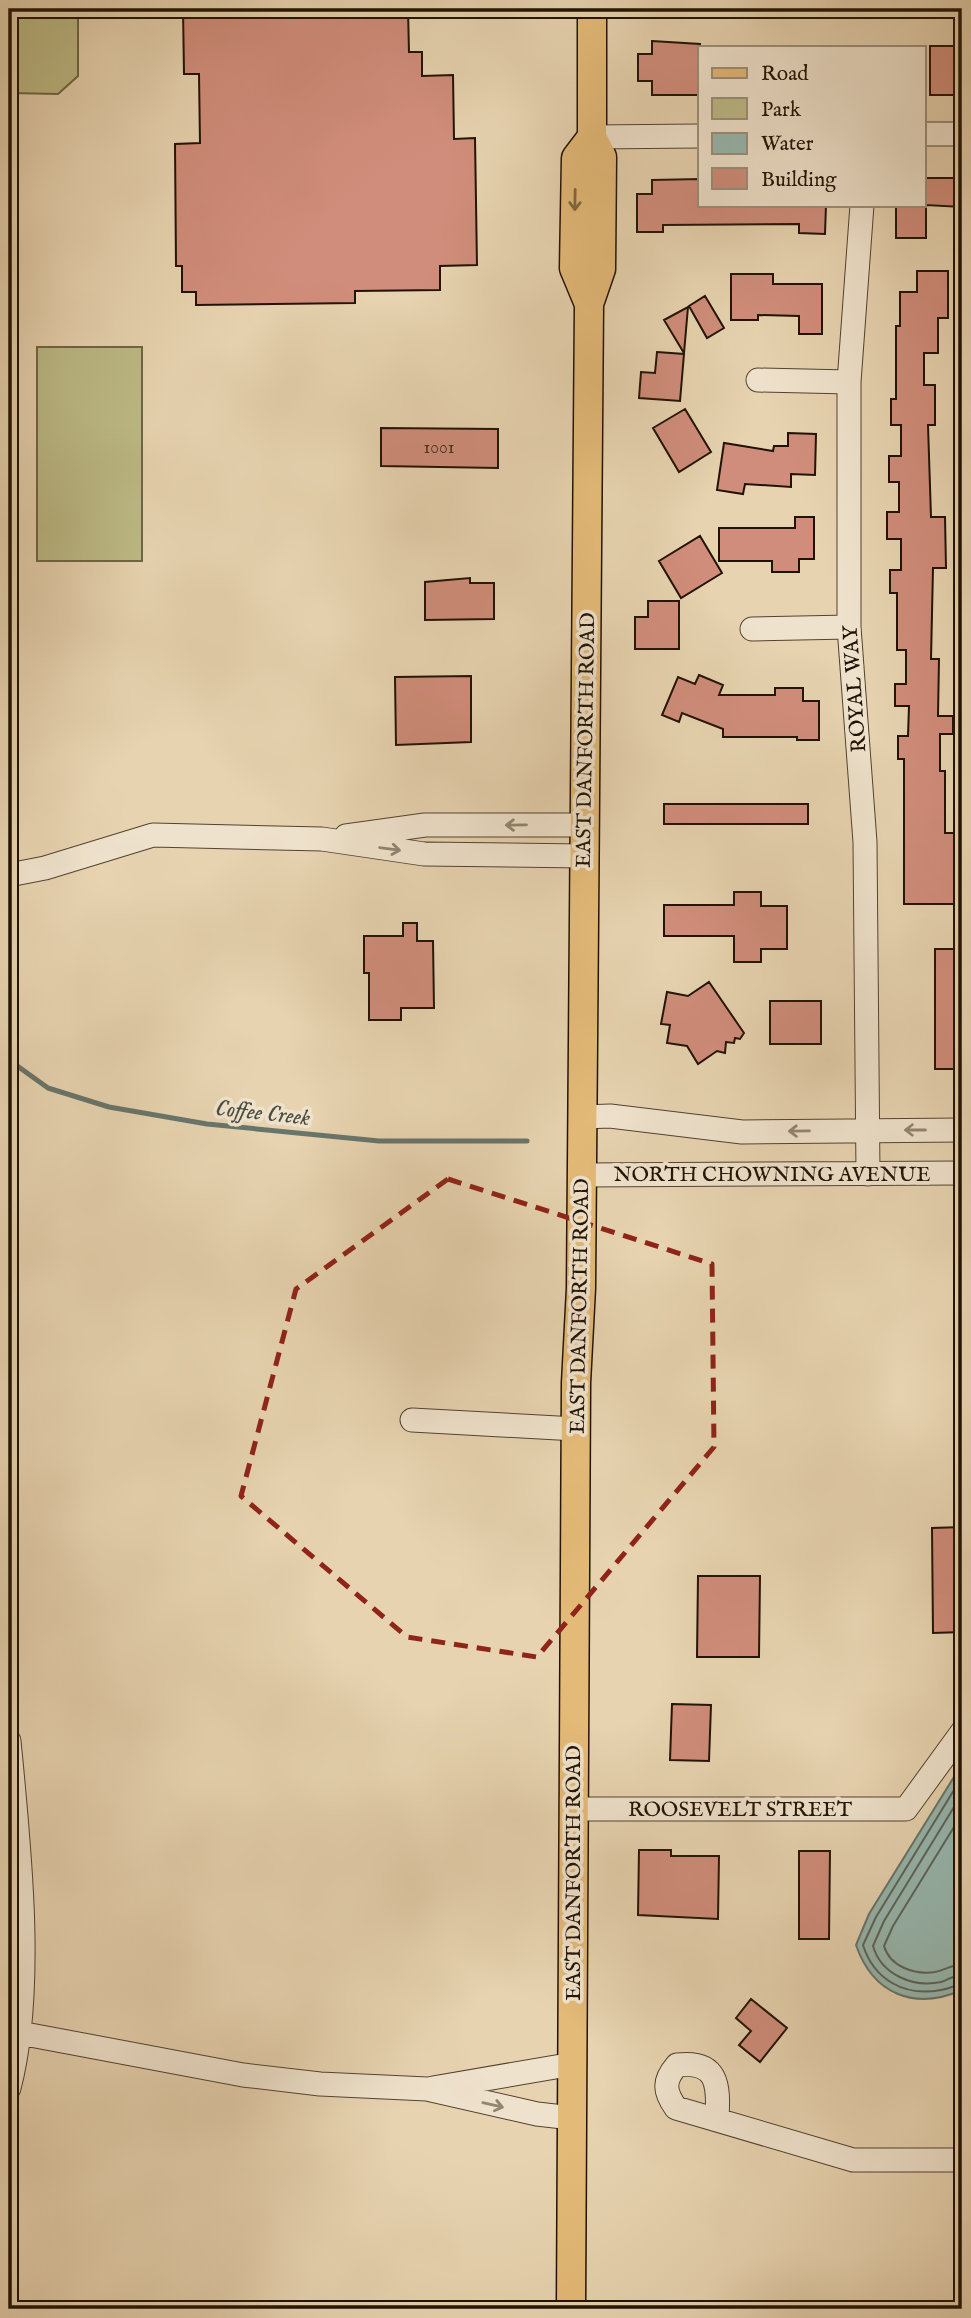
<svg xmlns="http://www.w3.org/2000/svg" width="971" height="2318" viewBox="0 0 971 2318" font-family="'IM FELL English',serif">
<rect width="100%" height="100%" fill="#e7d3b0"/>
<filter id="stains"><feTurbulence type="fractalNoise" baseFrequency=".00286" numOctaves="4"/><feColorMatrix values="0 0 0 0 .2 0 0 0 0 .09 0 0 0 0 .02 0 0 0 .5 -.17"/></filter>
<radialGradient id="worn" r=".72"><stop offset=".6" stop-color="#630" stop-opacity="0"/><stop offset="1" stop-color="#630" stop-opacity=".3"/></radialGradient>
<!-- green -->
<path fill="#bcba86" stroke="#6e6645" stroke-width="2" d="M9,9h69v67l-20,18 -49,-1z
M37,347h105v214h-105z"/>
<!-- water -->
<path fill="#97b7af" stroke="#68756b" stroke-width="2" d="M962,1764v226c-48,21 -89,4 -106,-45l13,-31z"/>
<g fill="none" stroke-linecap="round" stroke-linejoin="round">
<!-- shore -->
<path stroke="#5c655a" stroke-width="2" d="M962,1777l-86,140 -13,28c11,35 42,52 78,45 8,-1 14,-5 21,-6
M962,1794l-78,127 -11,25c8,28 39,42 68,36 7,-2 13,-7 21,-7
M962,1814l-69,112 -9,20c6,21 31,29 51,26 10,-2 17,-7 27,-8"/>
<!-- stream -->
<path stroke="#68756b" stroke-width="5" d="M9,1060l39,28 61,19 98,17 172,17h148"/>
</g>
<!-- building -->
<path fill="#d08d7b" stroke="#211304" stroke-width="2" d="M183,9h225l1,43h13v24l31,-1 1,64 21,-1 2,127 -37,1v24l-85,1v12l-159,2v-13h-14v-26h-6l-1,-122 25,-1 -1,-69h-15z
M652,41l48,3v51h-48v-14h-14v-27h14z
M930,46h32v31h-7v18h-25z
M924,178h38v29l-36,-2v33h-30v-33h28z
M700,179v26h126l-1,29 -26,-1v-9l-136,1v7h-26v-38h15v-14z
M917,271h31v47h-10v35h-14v32h11v40h-7l3,92h14l1,51h-13l-2,91h8l-1,57h15v18h-13v37h5v62h17v71h-58v-145h-6v-23h10l1,-30h-14v-22h11v-34h-9v-57h-7v-23h11v-31h-14v-27h12v-30h-10v-26h12v-31h-10v-26h5v-73h4v-34h17z
M731,274h42v10h49v50h-23v-18l-41,-1v5h-27z
M705,296l19,32 -17,10 -18,-32z
M688,307l-4,46 -20,-33z
M657,352l27,2 -4,47 -41,-3 2,-26 14,1z
M685,409l26,43 -32,20 -26,-44z
M381,428l117,1v39l-117,-2z
M788,433l28,1 -1,41 -24,-1v13l-46,-3 -2,10 -26,-4 7,-47 49,8 1,-5h14z
M795,517h19v42h-15v13h-27v-11h-53v-33h76z
M700,536l22,37 -41,25 -22,-37z
M470,578v5h24v36l-69,1v-38z
M648,601h31v48h-44v-32h13z
M699,675l24,10 -4,10h56v-7h28v13h16v39h-22v-3h-74v-8l-41,-16 -3,9 -17,-7 16,-38 17,7z
M471,676v66l-75,3 -1,-68z
M664,804h144v20h-144z
M734,892h27v14h26v43h-26v13h-27v-26h-70v-31h70z
M403,923h14v18h16l1,67h-33v12h-32v-47h-5v-37h39z
M935,949h27v120h-27z
M709,982l35,51 -4,6 -5,-1 -1,5 -8,-1 -1,11 -8,-2 -19,13 -11,-18 -20,-3 3,-18 -9,-1 6,-32 21,4z
M770,1001h51v43h-51z
M962,1527v105l-29,1 -1,-105z
M698,1576h62l-1,81h-62z
M672,1704l39,1 -2,56 -39,-1z
M639,1850h32v6h48l-1,63 -80,-4z
M799,1851h31l-1,88h-30z
M751,1999l36,29 -27,34 -21,-17 12,-14 -15,-13z"/>
<g fill="none" stroke-linecap="round" stroke-linejoin="round">
<!-- minor casing -->
<g stroke="#52432f" stroke-width="25">
<path id="minor" d="M924,134h38
M592,137l108,-1
M862,205l-13,177v245l16,215 3,332
M758,380l91,2
M752,629l97,-2
M346,836l79,-11h159
M9,875l36,-7 108,-33 169,4 102,15 159,2
M583,1117l27,-1 132,16 220,-2
M582,1175l380,-2
M412,1420l164,9
M9,1741c10,103 26,248 0,347
M573,1809h333l56,-77
M9,2031l234,44 77,9 107,5 110,25 35,4
M433,2088l140,-24
M717,2118c2,-33 1,-58 -40,-53 -14,16 -13,26 -1,43l177,52h109"/>
</g>
<!-- major casing -->
<g stroke="#211304" stroke-width="31">
<path id="major" d="M589,304l-15,-36 2,-110 16,-21
M571,2309l5,-926 5,-95 8,-984 12,-35 1,-112 -10,-20v-128"/>
</g>
<!-- minor -->
<use href="#minor" stroke="#efe2cc" stroke-width="23"/>
<!-- major -->
<use href="#major" stroke="#e4ba78" stroke-width="28"/>
</g>
<!-- one-way arrows -->
<defs><path id="oneway-shaft" d="M-6 0H5M1.5-3L5.5 0L1.5 3" fill="none" stroke-width="1.6" stroke-linecap="round" stroke-linejoin="round" transform="scale(1.75)"/></defs>
<use stroke="#82663e" href="#oneway-shaft" transform="translate(575 200) rotate(91)"/>
<g stroke="#928572">
<use href="#oneway-shaft" transform="translate(516 825) rotate(179)"/>
<use href="#oneway-shaft" transform="translate(390 849) rotate(8)"/>
<use href="#oneway-shaft" transform="translate(915 1130) rotate(180)"/>
<use href="#oneway-shaft" transform="translate(799 1131) rotate(179)"/>
<use href="#oneway-shaft" transform="translate(493 2105) rotate(13)"/>
</g>
<!-- marked area -->
<path fill="none" stroke="#8f2418" stroke-width="5" stroke-dasharray="14 9" stroke-linejoin="round" d="M448,1179l264,85 2,183 -177,210 -130,-20 -166,-141 55,-207z"/>
<g text-anchor="middle" stroke-width="7" stroke-linejoin="round" paint-order="stroke">
<!-- number labels -->
<g font-size="18" fill="#4d3222">
<text x="439" y="453">1001</text>
</g>
<!-- street labels -->
<g font-size="21" fill="#211304" stroke="#efe2cc">
<text transform="translate(854 689) rotate(-94)" y="7">ROYAL WAY</text>
<text transform="translate(585 740) rotate(-89)" y="7">EAST DANFORTH ROAD</text>
<text x="772" y="1181">NORTH CHOWNING AVENUE</text>
<text transform="translate(579 1306) rotate(-89)" y="7">EAST DANFORTH ROAD</text>
<text x="740" y="1816">ROOSEVELT STREET</text>
<text transform="translate(573 1873) rotate(-90)" y="7">EAST DANFORTH ROAD</text>
</g>
<!-- water labels -->
<g font-size="23" font-style="italic" fill="#4a4c40" stroke="#efe2cc">
<text transform="translate(263 1112) rotate(6)" y="8">Coffee Creek</text>
</g>
</g>
<!-- margin -->
<rect width="971" height="2318" fill="none" stroke="#e7d3b0" stroke-width="35"/>
<rect x="10" y="10" width="950" height="2297" fill="none" stroke="#211304" stroke-width="3.5"/>
<rect x="18" y="18" width="936" height="2283" fill="none" stroke="#211304" stroke-width="2"/>
<!-- legend -->
<rect x="698" y="46" width="228" height="161" fill="#efe2cc" stroke="#9d8f7c" stroke-width="2"/>
<rect x="712" y="68" width="35" height="10" fill="#e4ba78" stroke="#9d8f7c" stroke-width="2"/>
<text x="761" y="80" font-size="21" fill="#211304">Road</text>
<rect x="712" y="98" width="35" height="21" fill="#bcba86" stroke="#9d8f7c" stroke-width="2"/>
<text x="761" y="116" font-size="21" fill="#211304">Park</text>
<rect x="712" y="133" width="35" height="21" fill="#97b7af" stroke="#9d8f7c" stroke-width="2"/>
<text x="761" y="150" font-size="21" fill="#211304">Water</text>
<rect x="712" y="168" width="35" height="21" fill="#d08d7b" stroke="#9d8f7c" stroke-width="2"/>
<text x="761" y="186" font-size="21" fill="#211304">Building</text>
<rect width="100%" height="100%" filter="url(#stains)"/>
<rect width="100%" height="100%" fill="url(#worn)"/>
</svg>
